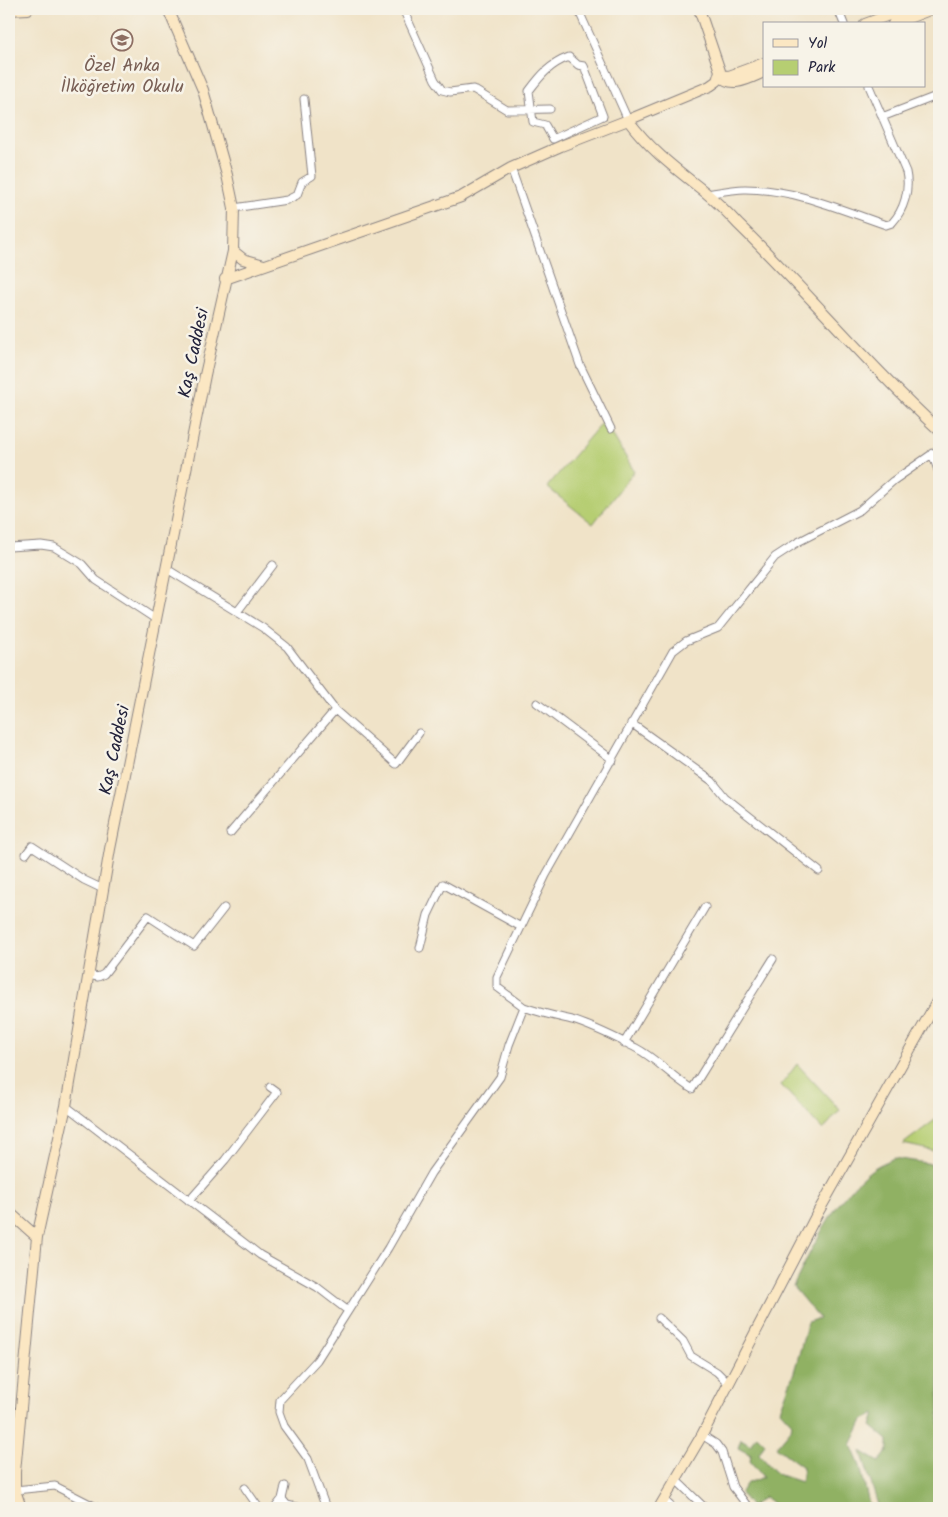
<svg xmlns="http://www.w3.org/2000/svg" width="948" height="1517" viewBox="0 0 948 1517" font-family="Kalam,sans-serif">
<rect width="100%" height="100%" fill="#f7f3e8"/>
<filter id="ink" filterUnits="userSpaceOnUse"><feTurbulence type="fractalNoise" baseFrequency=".02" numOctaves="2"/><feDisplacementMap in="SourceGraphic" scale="10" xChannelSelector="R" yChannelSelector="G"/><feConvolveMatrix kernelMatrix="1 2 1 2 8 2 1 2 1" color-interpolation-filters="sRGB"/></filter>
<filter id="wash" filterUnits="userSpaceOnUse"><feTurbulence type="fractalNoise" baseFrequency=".0096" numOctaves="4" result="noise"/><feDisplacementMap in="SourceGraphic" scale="20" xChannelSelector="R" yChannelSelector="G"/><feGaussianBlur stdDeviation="1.12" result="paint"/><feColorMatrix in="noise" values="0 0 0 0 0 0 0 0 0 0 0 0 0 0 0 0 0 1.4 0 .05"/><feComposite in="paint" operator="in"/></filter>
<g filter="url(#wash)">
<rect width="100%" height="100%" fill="#f0e3c8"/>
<!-- green -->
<path fill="#b6ce72" stroke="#6c7856" d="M604,420l30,51 -41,53 -46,-37z
M797,1064l43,46 -17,20 -42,-45z
M939,1117v35l-36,-8z"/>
<!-- forest -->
<path fill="#90b164" stroke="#596a50" d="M894,1158l45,7v343h-60l-18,-57 18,11 9,-11v-11l-17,-14 4,-12 -12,6 -12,25 9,21 10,42h-91l-14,-11 -14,10 -11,-14 7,-10 16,-6 -13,-16 1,-6 -13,-7 3,-9 10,6 6,-10 8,8 -6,11 18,20 24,8 2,-15 -27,-20 15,-18 1,-6 -12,-13 14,-38 14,-50 11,-4 -26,-31c19,-39 42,-89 77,-116 7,-6 16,-9 24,-13z"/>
</g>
<g filter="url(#ink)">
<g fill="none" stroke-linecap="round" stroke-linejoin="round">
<!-- street casing -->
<g stroke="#898282" stroke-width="9">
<path id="street" d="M403,9l32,71 7,10 8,2 23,-3 34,21 43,-1
M578,9l50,111
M838,9l6,15
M569,57l9,8 6,1 19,50 -50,23 -8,-14 -12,-3 -4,-31c12,-16 21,-27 40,-34z
M882,117l57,-22
M511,168l69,197 31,64
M707,194c12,-2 26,-5 38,-5 50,0 94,20 141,36l6,-2c12,-13 18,-33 14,-51l-37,-86
M234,208l53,-8 10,-5 5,-13 10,-6 -8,-77
M932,453l7,20
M9,547l32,-2 13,2 28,17 14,16 61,40
M167,569l96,59 24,19 48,63 61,54 23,-31
M237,612l36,-47
M537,703l76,57
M631,723l81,58 13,16 94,74
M230,833l105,-123
M26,854l6,-8 52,34 19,9
M420,948l8,-33 15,-31 78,43
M88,975l10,2 6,-3 44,-58 46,30 30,-38
M524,1007c16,6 31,9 48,13 21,6 44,18 64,28 21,11 36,29 56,41l81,-130
M624,1043l81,-136
M66,1106l194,149 57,32 30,23
M189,1201l36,-41 52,-68 -7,-5
M659,1318l24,23 8,15 26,16 11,11
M702,1435l14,9 6,8 11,35 16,21
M676,1480l29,28
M285,1486l-3,13 5,6 13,3
M245,1488l14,20
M15,1490l40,-4 43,22
M664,1500l9,8
M275,1508l7,-9
M326,1508l-18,-49 -24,-33 -5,-14 1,-12 37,-40 71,-112 43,-75 69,-96 9,-32 15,-38 -27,-20v-10l49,-102 127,-224 13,-10 32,-13 57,-71 23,-15 62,-32 33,-29 46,-32"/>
</g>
<!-- secondary casing -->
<g stroke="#898282" stroke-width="12">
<path id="secondary" d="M9,10l19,-1
M865,24l40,-15
M893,24l39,-15
M719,75c13,14 29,4 45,-3
M719,75l10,1 35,-13
M628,120c23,31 48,49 77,72 12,10 23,21 33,32 69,67 130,141 201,206
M233,251l10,8 21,6
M225,279l236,-82 50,-29 50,-22 67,-26 82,-34 7,-5 3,-10 -21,-62
M9,1212l28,25
M21,1508l-6,-18v-18l22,-235 29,-131 44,-257 95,-474 28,-124 1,-43 -7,-33 -24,-85 -35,-81
M659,1508l43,-73 115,-221 122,-216"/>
</g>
<!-- street -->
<use href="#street" stroke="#fff" stroke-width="7"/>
<!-- secondary -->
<use href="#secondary" stroke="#fbe7c3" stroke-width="10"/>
</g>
</g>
<!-- icons -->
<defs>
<g id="school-ring" transform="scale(1.125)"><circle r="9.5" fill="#f7f3e8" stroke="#8d6e63" stroke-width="1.5"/><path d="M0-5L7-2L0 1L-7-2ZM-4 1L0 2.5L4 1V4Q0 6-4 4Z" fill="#8d6e63"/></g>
</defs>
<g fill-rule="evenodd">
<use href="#school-ring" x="122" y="40"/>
</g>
<g text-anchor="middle" stroke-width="5" stroke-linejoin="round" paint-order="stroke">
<!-- education labels -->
<g font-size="18" fill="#785e54" stroke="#f7f3e8">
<text x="122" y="71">Özel Anka<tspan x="122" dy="21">İlköğretim Okulu</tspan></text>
</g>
<!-- street labels -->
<g font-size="18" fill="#22223b" stroke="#f7f3e8">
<text transform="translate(193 353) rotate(-78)" y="6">Kaş Caddesi</text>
<text transform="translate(114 750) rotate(-78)" y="6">Kaş Caddesi</text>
</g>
</g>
<!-- margin -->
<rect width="948" height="1517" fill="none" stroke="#f7f3e8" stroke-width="30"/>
<!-- legend -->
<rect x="763" y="22" width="162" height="65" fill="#f7f3e8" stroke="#a29fa3"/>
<rect x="773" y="39" width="25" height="8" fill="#fbe7c3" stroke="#a29fa3"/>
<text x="808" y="48" font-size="15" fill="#22223b">Yol</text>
<rect x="773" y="60" width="25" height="15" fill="#b6ce72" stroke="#a29fa3"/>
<text x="808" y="72" font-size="15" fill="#22223b">Park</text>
</svg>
